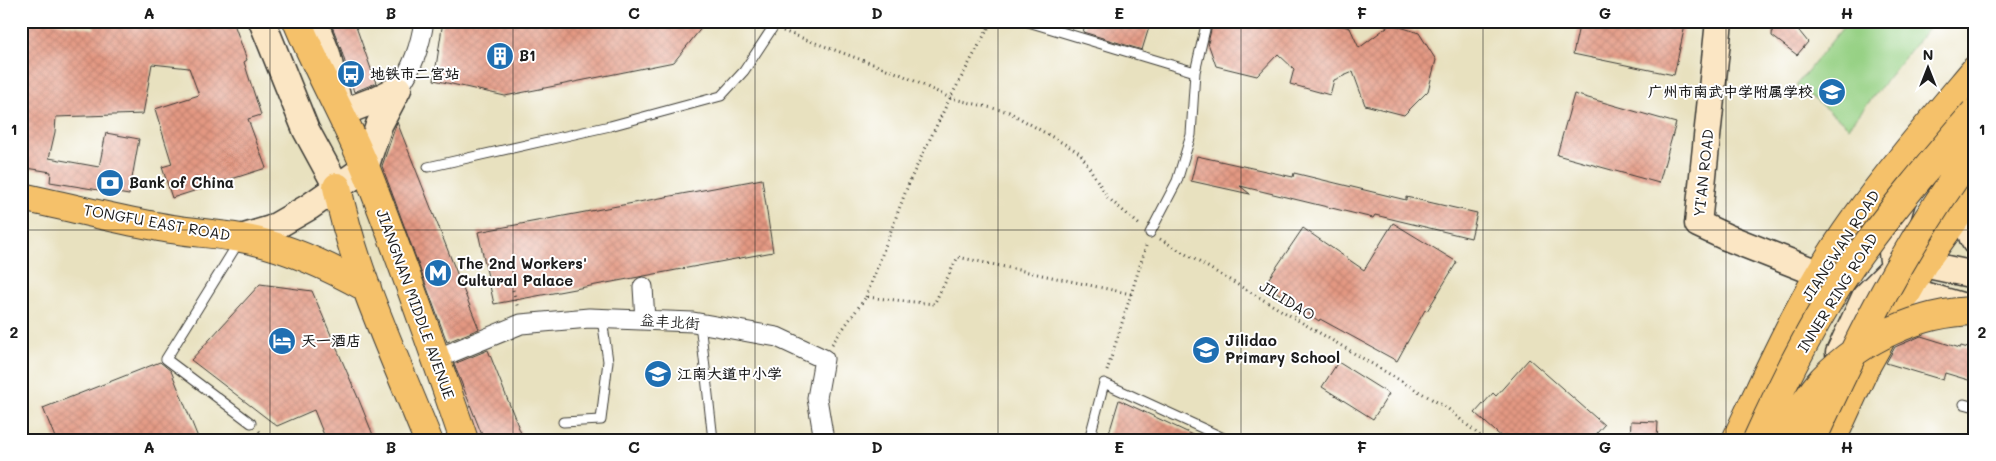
<svg xmlns="http://www.w3.org/2000/svg" width="1996" height="461" viewBox="0 0 1996 461" font-family="Mali,'LXGW WenKai TC',sans-serif">
<defs>
<pattern id="building-cross-hatch" width="8" height="8" patternUnits="userSpaceOnUse" patternTransform="scale(1.25)"><rect width="8" height="8" fill="#e39882"/><path d="M0 0l8 8M0 8l8-8" fill="none" stroke="#c28270"/></pattern>
</defs>
<rect width="100%" height="100%" fill="#fff"/>
<filter id="ink" filterUnits="userSpaceOnUse"><feTurbulence type="fractalNoise" baseFrequency=".02" numOctaves="2"/><feDisplacementMap in="SourceGraphic" scale="10" xChannelSelector="R" yChannelSelector="G"/><feConvolveMatrix kernelMatrix="1 2 1 2 8 2 1 2 1" color-interpolation-filters="sRGB"/></filter>
<filter id="wash" filterUnits="userSpaceOnUse"><feTurbulence type="fractalNoise" baseFrequency=".0096" numOctaves="4" result="noise"/><feDisplacementMap in="SourceGraphic" scale="20" xChannelSelector="R" yChannelSelector="G"/><feGaussianBlur stdDeviation="1.12" result="paint"/><feColorMatrix in="noise" values="0 0 0 0 0 0 0 0 0 0 0 0 0 0 0 0 0 1.4 0 .05"/><feComposite in="paint" operator="in"/></filter>
<g filter="url(#wash)">
<rect width="100%" height="100%" fill="#e8e1bf"/>
<!-- pitch -->
<path fill="#97d185" stroke="#5a7650" d="M1848,21h86l-85,106 -53,-42z"/>
<g id="blocks">
<!-- building -->
<path fill="url(#building-cross-hatch)" d="M21,21h27l46,8 1,-8h138l14,39 -3,2 17,53 -13,4 18,49 -94,30 -10,-31 10,-3 -17,-55 44,-14 -10,-27 -37,-4 -9,50 -87,3 -1,15 -6,26 50,9 7,-34 33,6 -10,56 -79,-13 1,-10 -30,-5z
M330,21h24l22,62 -22,9 -13,-43z
M443,21h264l-33,41 -169,34 -71,-16z
M1086,21h65l-9,29 -59,-18z
M1213,21h111l26,7 9,20 32,-24 28,9 17,27 -8,31 -24,24 -39,-10 -12,-33 -19,8 -4,15 -40,-11 4,-15 -16,-15 -21,22 -41,-10 -8,-23z
M1580,21h106l-12,54 -101,-21z
M1773,21h18l17,21 -11,13 -25,-19z
M1574,94l102,29 -17,60 -102,-28z
M397,122l82,207 -32,13 -65,-176z
M1197,156l96,21 1,-4 112,27v-3l71,16 -6,25 -96,-23 -2,3 -133,-32 10,8 -59,-13z
M762,179l11,73 -279,52 -16,-72z
M1393,223l64,39 -30,49 -2,-1 -28,51 -77,-42 -1,2 -54,-37 38,-56 61,42z
M260,284l52,7 47,109 16,40h-49l-12,-30 -37,16 -86,-66z
M1921,336l39,12 1,-2 14,4v32l-30,-9 -2,7 -57,-17 9,-16z
M488,350l34,86 -9,4h-29l-30,-76z
M1529,359l75,66 -13,15h-86l-30,-27 18,-20 3,3z
M160,362l11,9 28,69h-143l-13,-32z
M1338,362l51,32 -16,25 -51,-32z
M1119,400l85,40h-97z
M1631,421l27,1 -1,18h-27z"/>
</g>
</g>
<g filter="url(#ink)">
<use href="#blocks" fill-opacity="0" stroke="#3b3a34" stroke-width="1"/>
<g fill="none" stroke-linecap="round" stroke-linejoin="round">
<!-- lane casing -->
<g stroke="#3b3a34" stroke-width="11">
<path id="lane" d="M1025,21l170,51
M428,167l182,-41 111,-30 23,-25 33,-50
M1150,233l27,-52 14,-46 4,-63 12,-51
M240,240l-74,119 85,64
M700,323l13,117
M1964,404l11,3
M563,422l38,-2 7,-59 -6,-42
M1089,440l15,-57 124,57"/>
</g>
<!-- street casing -->
<g stroke="#3b3a34" stroke-width="21">
<path id="street" d="M398,89c15,-22 22,-42 26,-68
M643,287l2,33
M436,359l85,-35 68,-6 104,4 84,15 47,22 -7,39 7,42"/>
</g>
<!-- secondary casing -->
<g stroke="#3b3a34" stroke-width="29">
<path id="secondary" d="M262,21l44,109 31,57
M314,21l13,33 14,59 34,-13 23,-11
M1719,21l-21,203 28,13 94,37
M1971,197c-2,15 -5,31 4,45
M1903,198c-9,29 -22,67 6,90 6,6 54,18 66,22
M241,238l30,-9 38,-22 56,-39 14,-43 19,-36
M1839,353l26,-56 28,-28 30,-5 52,11"/>
</g>
<!-- primary casing -->
<g stroke="#3b3a34" stroke-width="30">
<path id="primary" d="M297,21c21,51 48,97 69,148 35,89 67,180 98,271
M337,187c18,88 58,170 91,253
M21,197c45,9 89,21 134,29 28,6 57,7 86,12 45,8 87,28 126,50
M1736,440c35,-75 69,-151 117,-218 38,-53 80,-102 122,-152
M1832,440l33,-72 58,-104 52,-73"/>
</g>
<!-- path -->
<path stroke="#3b3a34" stroke-width="3" stroke-dasharray="1 4" stroke-linecap="butt" d="M783,31l117,43 50,24 59,14 71,41 28,45 33,28
M1160,239l287,169 38,32
M513,290l5,19
M866,297l44,-117 37,-76 45,-83
M832,344l34,-47 68,7 24,-47 173,37
M1107,371l40,-128
M259,431l8,9"/>
<!-- lane -->
<use href="#lane" stroke="#fff" stroke-width="9"/>
<!-- street -->
<use href="#street" stroke="#fff" stroke-width="19"/>
<!-- secondary -->
<use href="#secondary" stroke="#fbe6c4" stroke-width="26"/>
<!-- primary -->
<use href="#primary" stroke="#f5c16b" stroke-width="28"/>
<!-- highway-bridge casing -->
<g stroke="#3b3a34" stroke-width="30" stroke-linecap="butt">
<path id="highway-bridge" d="M1757,440c27,-60 57,-120 94,-174 38,-54 81,-104 124,-154
M1783,440c12,-22 24,-43 40,-61 38,-40 97,-67 152,-68
M1812,440c46,-101 96,-201 163,-290"/>
</g>
<!-- highway-bridge -->
<use href="#highway-bridge" stroke="#f5c16b" stroke-width="28"/>
</g>
</g>
<!-- grid -->
<path fill="none" stroke="#1c1c1c" stroke-width="1" stroke-opacity="0.55" d="M270,21v419M513,21v419M755,21v419M998,21v419M1241,21v419M1483,21v419M1726,21v419M21,230h1954"/>
<!-- icons -->
<defs>
<g id="building-disc" transform="scale(1.4375)"><circle r="9.5" fill="#1f6fb2" stroke="#fff"/><path d="M-4-6H4V6H1V3H-1V6H-4ZM-2.5-4.3h1.7v1.8h-1.7ZM.8-4.3h1.7v1.8H.8ZM-2.5-1h1.7V.8h-1.7ZM.8-1h1.7V.8H.8Z" fill="#fff"/></g>
<g id="bus-disc" transform="scale(1.4375)"><circle r="9.5" fill="#1f6fb2" stroke="#fff"/><path d="M-5-6H5V4H4V6H2V4H-2V6H-4V4H-5ZM-3.5-4V0h7V-4ZM-3.5 1.2v1.5H-2V1.2ZM2 1.2v1.5H3.5V1.2Z" fill="#fff"/></g>
<g id="school-disc" transform="scale(1.4375)"><circle r="9.5" fill="#1f6fb2" stroke="#fff"/><path d="M0-5L7-2L0 1L-7-2ZM-4 1L0 2.5L4 1V4Q0 6-4 4Z" fill="#fff"/></g>
<g id="bank-disc" transform="scale(1.4375)"><circle r="9.5" fill="#1f6fb2" stroke="#fff"/><path d="M-6-4H6V4H-6ZM0-2.3a2.3 2.3 0 1 0 0 4.6a2.3 2.3 0 1 0 0-4.6Z" fill="#fff"/></g>
<g id="metro-disc" transform="scale(1.4375)"><circle r="9.5" fill="#1f6fb2" stroke="#fff"/><path d="M-5.5 5V-5H-3L0 0L3-5H5.5V5H3V-.5L0 4L-3-.5V5Z" fill="#fff"/></g>
<g id="hotel-disc" transform="scale(1.4375)"><circle r="9.5" fill="#1f6fb2" stroke="#fff"/><path d="M-6-4.5h1.5V1H6V5H4.5V3h-9V5H-6ZM-4 0a1.8 1.8 0 1 1 3.6 0ZM.5 0V-2.5h3Q6-2.5 6 0Z" fill="#fff"/></g>
</defs>
<g fill-rule="evenodd">
<use href="#building-disc" x="500" y="56"/>
<use href="#bus-disc" x="351" y="74"/>
<use href="#school-disc" x="1832" y="92"/>
<use href="#bank-disc" x="110" y="183"/>
<use href="#metro-disc" x="438" y="273"/>
<use href="#hotel-disc" x="282" y="341"/>
<use href="#school-disc" x="1206" y="350"/>
<use href="#school-disc" x="658" y="374"/>
</g>
<g text-anchor="middle" stroke-width="4" stroke-linejoin="round" paint-order="stroke">
<!-- poi labels -->
<g font-size="15" font-weight="bold" fill="#1c1c1c" stroke="#fff" text-anchor="start">
<text x="519" y="61">B1</text>
<text x="370" y="79">地铁市二宫站</text>
<text x="1813" y="97" text-anchor="end">广州市南武中学附属学校</text>
<text x="129" y="188">Bank of China</text>
<text x="457" y="269">The 2nd Workers'<tspan x="457" dy="17">Cultural Palace</tspan></text>
<text x="301" y="346">天一酒店</text>
<text x="1225" y="346">Jilidao<tspan x="1225" dy="17">Primary School</tspan></text>
<text x="677" y="379">江南大道中小学</text>
</g>
<!-- street labels -->
<g font-size="15" fill="#1c1c1c" stroke="#fff">
<text transform="translate(1704 173) rotate(-84)" y="5">YI'AN ROAD</text>
<text transform="translate(157 223) rotate(10)" y="5">TONGFU EAST ROAD</text>
<text transform="translate(1841 246) rotate(-57)" y="5">JIANGWAN ROAD</text>
<text transform="translate(1838 293) rotate(-58)" y="5">INNER RING ROAD</text>
<text transform="translate(1287 301) rotate(31)" y="5">JILIDAO</text>
<text transform="translate(415 304) rotate(70)" y="5">JIANGNAN MIDDLE AVENUE</text>
<text transform="translate(670 322) rotate(4)" y="5">益丰北街</text>
</g>
</g>
<!-- margin -->
<rect width="1996" height="461" fill="none" stroke="#fff" stroke-width="55"/>
<!-- north arrow -->
<g transform="translate(1928 68)" stroke="#ffffff" stroke-width="4" paint-order="stroke">
<path d="M0-4L9 19L0 12L-9 19Z" fill="#1c1c1c"/>
<text y="-8" font-size="14" font-weight="bold" text-anchor="middle" fill="#1c1c1c">N</text>
</g>
<rect x="28" y="28" width="1940" height="406" fill="none" stroke="#1c1c1c" stroke-width="2"/>
<g font-size="16" text-anchor="middle" font-weight="bold" fill="#1c1c1c">
<text x="149" y="19">A</text>
<text x="391" y="19">B</text>
<text x="634" y="19">C</text>
<text x="877" y="19">D</text>
<text x="1119" y="19">E</text>
<text x="1362" y="19">F</text>
<text x="1605" y="19">G</text>
<text x="1847" y="19">H</text>
<text x="14" y="135">1</text>
<text x="1982" y="135">1</text>
<text x="14" y="338">2</text>
<text x="1982" y="338">2</text>
<text x="149" y="453">A</text>
<text x="391" y="453">B</text>
<text x="634" y="453">C</text>
<text x="877" y="453">D</text>
<text x="1119" y="453">E</text>
<text x="1362" y="453">F</text>
<text x="1605" y="453">G</text>
<text x="1847" y="453">H</text>
</g>
</svg>
